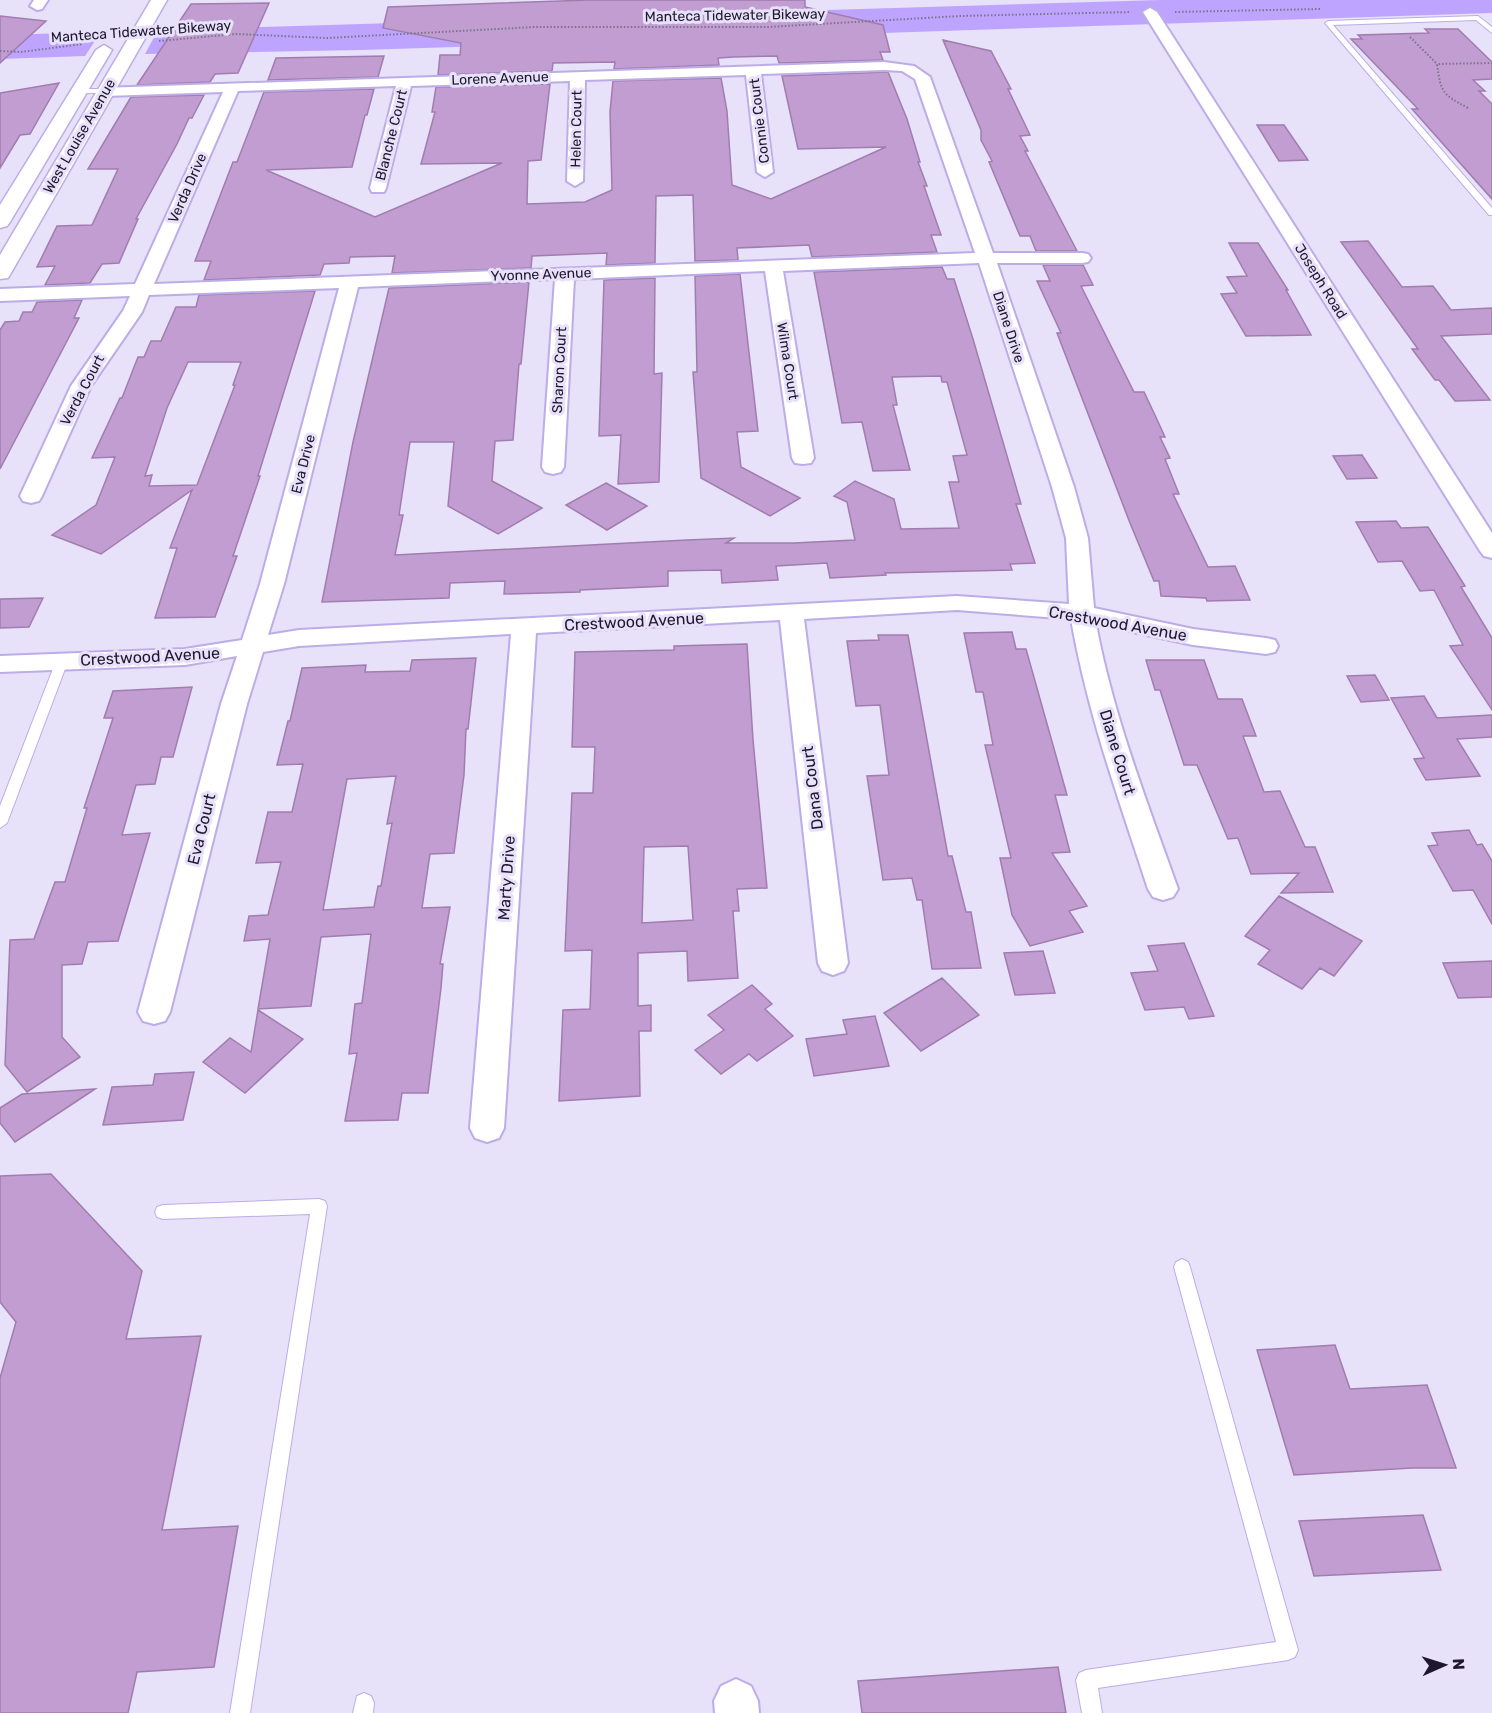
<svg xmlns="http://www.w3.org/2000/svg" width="1492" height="1713" viewBox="0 0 1492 1713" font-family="Rubik,sans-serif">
<rect width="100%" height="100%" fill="#e7e1f9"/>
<!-- green -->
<path fill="#bea4ff" d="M1160,0h332v13l-1131,37 -216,4 13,-24z
M101,32l-16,24 -85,3v-24z"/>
<!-- building -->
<path fill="#c29dd1" stroke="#a17daf" stroke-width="1.5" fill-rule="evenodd" d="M589,0h216v7l78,18 7,27h-10l3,8 -104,3 -2,-7 -43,1 -16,1 1,7 -105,4 1,-7 -62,1 -1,8 -114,4 2,-20h20l1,-12 -78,-15 5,-21z
M269,3l-31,70 -23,1 -5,8 -73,3 54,-81z
M0,16l46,5 -46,42z
M1425,29h33l34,33v17l-19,1 12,11h-6l13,13v95l-80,-90h6l-67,-70h11l-4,-4 71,-2z
M943,40l48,11 20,38h-3l22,46 -10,1 8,15h-3l52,100h-41l-6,-15h-10l-31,-74 3,-1 -11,-21v-10z
M384,56l-6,21 -110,3 8,-22z
M888,72l19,47 13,43h-2l9,24h-3l17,49h-10l6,17 -125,5 -3,-12 -72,3 1,12 -43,1 -2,-66 -37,1 -1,67 -49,2 1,-12 -75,3 -1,12 -139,5 3,-17 -45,1 -1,6 -25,1 -4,11 -116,5 7,-19h-16l38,-99h4l27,-70 110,-3 -7,26h-2l-13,52 -86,3 109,47 127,-54 -81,1 14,-52h-3l4,-25 114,-3 -9,76 -13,1 -1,43 58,-2 27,-12 -2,-78 3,-31 108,-3 6,33 5,74 39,14 115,-52 -88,2 -16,-73z
M59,83l-29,51 -10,1 -20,33v-75z
M204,95l-12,23h-3l-12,26 -41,75h2l-19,44 -17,1 -12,19 -45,2 10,-19 -18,1 20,-41 35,-1 26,-56h-30l43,-72z
M1257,125h27l24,35 -29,1z
M1368,241l34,46 31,-1 18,24 41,-2v26l-51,2 49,64 -35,1 -16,-21h-4l-23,-31h6l-77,-107z
M1229,243h29l30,47h-2l25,45 -65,1 -25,-42 16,-1 -10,-16 20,-1z
M1043,265h40l10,20 -12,1 53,106h10l10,21 11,24h-5l10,21 -5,1 14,35h-6l35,73 27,-1 15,34 -43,1 -1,-3 -45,-2 -2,-15h-5l-24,-58 -73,-190h4l-24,-52h13z
M942,267l5,12h7l19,60 48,165h-5l19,59 -25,1 2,6 -127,3 1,2 -56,3 -3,-15 -51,3 2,14 -56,3 -1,-13 -53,1v15l-88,4v2l-76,2 1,-13 -55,2 -1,15 -127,4 31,-160 36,-154 140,-6 -8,82h-2l-6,76 -18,1 -3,40 50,27 -44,26 -50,-28 6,-64h-44l-11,73h4l-8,40 292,-15 47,-2 -8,5h68l61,-3 -8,-38 -13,-6 21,-15 39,18 7,30 58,-1 -10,-46h10l-6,-26 14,-1 -20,-73h-5l-1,-6 -49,1 5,28h-4l17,65 -37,1 -11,-49 -20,1 -28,-151z
M740,274l18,157 -21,1 4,35 59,31 -30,18 -69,-38 -8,-106h4l-2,-96z
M655,278l-1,96 8,-1 -3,109 -41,2 3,-49 -22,1 5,-156z
M315,291l-57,185h2l-27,80h4l-22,61 -60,1 22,-70h-7l22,-58 -91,64 -49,-19 44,-30 19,-48 -23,1 28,-60h2l16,-41h6l7,-16h10l15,-34h20l3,-12zM188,362h53l-8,23h2l-38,100 -48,1 3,-11 -7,1 22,-68z
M82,300l-8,18h5l-79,151v-139l5,-8 14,-1 4,-9h9l5,-10z
M1362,455l15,23 -30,1 -14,-23z
M606,483l41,23 -40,24 -41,-25z
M1396,521l5,7 27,-1 37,59 -4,1 31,51v72l-42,-64 13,-1 -29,-55 -14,1 -18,-30 -24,1 -22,-40z
M43,598l-14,29 -29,1v-29z
M1012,632l4,17h10l41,146h-12l15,57 -18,1 35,53 -18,5 14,21 -53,14 -18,-31 -12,-57h11l-26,-113h8l-10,-53h-7l-12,-59z
M878,635h30l40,221h4l14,56h5l10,56 -49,1 -10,-69h-5l-5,-22 -29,2 -16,-104 22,-1 -9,-70 -24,1 -9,-65 32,-1z
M747,644l6,96 14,148 -30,1 2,22h-6l5,67 -50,3 -1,-30 -49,2v53l13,-1v26h-12l1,65 -81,5 4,-91 27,-1 2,-59 -27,1 7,-158h21l2,-46h-23l3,-95 99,-2v-4zM688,846l5,74 -51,3 2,-76z
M476,658l-8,71h-2l-2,46 -10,78 -24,1 -8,54 28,-1 -10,57h3l-2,24 -13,105h-26l-4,27 -53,1 12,-68 -8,1 6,-50 7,-1 9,-69 -50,3 -10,69 -53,3 12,-70 -26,2 5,-25 19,-1 13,-53 -25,1 12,-51h24l11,-48 -26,1 11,-44h2l12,-53 64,-3 -1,7 45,-1 2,-11zM396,776l-9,48 5,-1 -11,63h-3l-4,21 -51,3 24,-131z
M1146,660h58l14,39h24l14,37h-13l21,56 16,-1 25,56h10l18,45 -52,1 18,-20 -48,1 -13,-36 -10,1 -31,-74h-13l-24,-75h-5z
M1375,675l14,25 -28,2 -14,-26z
M192,687l-19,70h-12l-6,27 -19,1 -14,50 28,-2 -32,108 -30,1 -6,22 -20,1v72l18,20 -53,35 -22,-27 5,-125 24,-1 21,-57h10l22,-74h-3l29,-90h-9l9,-27z
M1424,696l13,22 55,-3v22l-35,2 23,37 -54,4 -12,-21 10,-1 -33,-60z
M1469,830l8,15 5,-1 10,17v63l-19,-34 -20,1 -25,-45 10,-1 -6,-12z
M1279,896l83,45 -28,35 -14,-8 -18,21 -44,-25 12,-14 -25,-14z
M1184,943l30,73 -25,3 -5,-12 -39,3 -14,-37 27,-2 -10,-25z
M1043,951l12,42 -40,2 -11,-42z
M1492,961v36l-34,1 -15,-35z
M942,978l37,37 -58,36 -37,-38z
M752,985l20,19 -7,5 28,27 -36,25 -8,-7 -28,20 -26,-24 29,-20 -16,-15z
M258,1010l45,29 -58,54 -42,-31 27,-24 21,14z
M875,1016l14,50 -75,10 -8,-37 41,-5 -4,-14z
M194,1072l-11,48 -80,5 9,-38 41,-2 2,-11z
M95,1089l-80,53 -15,-19v-15l22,-14z
M51,1174l91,97 -16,68 75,-3 -39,194 76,-4 -24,141 -77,5 -9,41h-128v-335l16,-56 -16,-20v-126z
M1335,1345l15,44 77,-4 29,83h-44l-118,7 -37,-125z
M1423,1515l18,55 -127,6 -15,-55z
M1058,1667l8,46h-204l-4,-32z"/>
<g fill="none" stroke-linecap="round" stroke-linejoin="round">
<!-- service casing -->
<g stroke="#bcade7" stroke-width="2">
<path id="service" d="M1478,16l14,11v6l-16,-13 -143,5 159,183v7h-3l-164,-192 3,-2z
M79,89h27l4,2 -4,2h-30l-1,-2z
M62,657l6,4 -61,162 -7,5v-22l56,-145z
M319,1199l6,2 2,5 -77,507h-20l80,-499 -147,5 -6,-2 -2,-5 2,-5 6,-2z
M1182,1259l6,3 2,5 108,383 -3,7 -7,3 -190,28 4,25h-20l-6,-33 3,-7 7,-3 190,-28 -102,-375 2,-5z
M364,1693l7,3 3,7 -1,10h-20l4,-17z"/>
</g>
<!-- minor casing -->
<g stroke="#bcade7" stroke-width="4">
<path id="minor" d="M34,0h14l-6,9 -5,1 -7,-4z
M1150,8l7,4 335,521v25l-8,-2 -4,-5 -337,-539z
M884,62l30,4 16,11 63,176h89l6,1 3,4 -3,4 -6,1h-85l77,224 14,51 6,70 99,21 73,9 9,2 3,6 -3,6 -9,2 -73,-9 -97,-21c17,91 51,178 82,265l-5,8 -10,3 -10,-3 -5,-8c-29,-89 -61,-177 -77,-270l-114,-9 -153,9 44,344 -4,8 -11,4 -11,-4 -4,-8 -38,-343 -244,13 -32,495 -5,10 -12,4 -12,-4 -5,-10 41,-494 -212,12 -36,6 -16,52 -77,308 -5,9 -11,3 -11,-3 -5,-9 83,-308 16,-48 -52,9 -185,7v-16l185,-7 57,-9 18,-56 79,-296 -190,7 -7,17 -51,74 -49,110 -3,5 -8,2 -8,-2 -3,-5 51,-110 52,-75 7,-15 -130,5v-12l135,-5 88,-192 -117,4 -8,-5 3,-3zM884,70l18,1 13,8 60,174 -821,31 84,-193 158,-5 -26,102 2,4h12l2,-4 25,-102 159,-5 -3,100 8,5 8,-5 2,-101 161,-5 11,97 8,5 8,-5 -12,-98zM979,263l73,224 14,51 3,66 -112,-8 -658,34 -31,5 16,-51 74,-297 197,-8 -13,188 3,5 8,2 8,-2 3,-5 10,-188 191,-8 27,187 3,5 8,1 8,-1 3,-5 -31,-187z
M736,1679l15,7 7,15 1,12h-44l-1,-12 7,-15z"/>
</g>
<!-- secondary casing -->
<g stroke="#bcade7" stroke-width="3">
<path id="secondary" d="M151,0h16l-156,273 -3,5 -8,1v-24z
M104,45l8,5 -102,172 -3,4 -7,2v-23l96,-155z"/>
</g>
<!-- path -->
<path stroke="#7b748b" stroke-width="2" stroke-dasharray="1.5 2" stroke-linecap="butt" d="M1175,12l145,-3
M1410,37l27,27
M159,41l77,-7 91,4 208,-11h232l193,-11 171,-4
M0,51l21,1 62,-8
M1468,108c-26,-14 -27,-15 -31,-44l55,-1"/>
<!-- service -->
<use href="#service" fill="#fff" fill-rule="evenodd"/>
<!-- minor -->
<use href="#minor" fill="#fff" fill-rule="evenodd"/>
<!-- secondary -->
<use href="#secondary" fill="#fff" fill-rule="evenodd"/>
</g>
<g text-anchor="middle" stroke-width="6" stroke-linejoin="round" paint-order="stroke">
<!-- far-street labels -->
<g font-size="14" fill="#1e172d" stroke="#e7e1f9">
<text transform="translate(735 15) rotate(-1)" y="5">Manteca Tidewater Bikeway</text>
<text transform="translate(141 31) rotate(-4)" y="5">Manteca Tidewater Bikeway</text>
<text transform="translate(500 78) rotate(-2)" y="5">Lorene Avenue</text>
<text transform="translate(759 121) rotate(-97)" y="5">Connie Court</text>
<text transform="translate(576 129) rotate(-89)" y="5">Helen Court</text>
<text transform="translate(391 135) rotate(-76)" y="5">Blanche Court</text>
<text transform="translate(79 136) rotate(-60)" y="5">West Louise Avenue</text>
<text transform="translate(187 188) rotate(-66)" y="5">Verda Drive</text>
<text transform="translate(541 274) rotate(-2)" y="5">Yvonne Avenue</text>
<text transform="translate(1321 281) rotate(58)" y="5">Joseph Road</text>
<text transform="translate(1009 327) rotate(72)" y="5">Diane Drive</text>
<text transform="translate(788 361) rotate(81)" y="5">Wilma Court</text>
<text transform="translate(559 370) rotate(-87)" y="5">Sharon Court</text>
<text transform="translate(82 390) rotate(-62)" y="5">Verda Court</text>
<text transform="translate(303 464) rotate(-76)" y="5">Eva Drive</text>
</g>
<!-- street labels -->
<g font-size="16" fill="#1e172d" stroke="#e7e1f9">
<text transform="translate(634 621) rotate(-3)" y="6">Crestwood Avenue</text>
<text transform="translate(1118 623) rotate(10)" y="6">Crestwood Avenue</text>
<text transform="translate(150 656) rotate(-3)" y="6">Crestwood Avenue</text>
<text transform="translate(1118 752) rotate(73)" y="6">Diane Court</text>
<text transform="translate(812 788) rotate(-97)" y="6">Dana Court</text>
<text transform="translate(201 829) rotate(-76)" y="6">Eva Court</text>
<text transform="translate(506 878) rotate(-86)" y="6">Marty Drive</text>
</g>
</g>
<!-- north arrow -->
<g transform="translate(1444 1665) rotate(87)" stroke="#e7e1f9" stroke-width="4.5" paint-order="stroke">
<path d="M0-4.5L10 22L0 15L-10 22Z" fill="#1e172d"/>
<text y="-9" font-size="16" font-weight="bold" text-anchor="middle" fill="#1e172d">N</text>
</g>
</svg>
